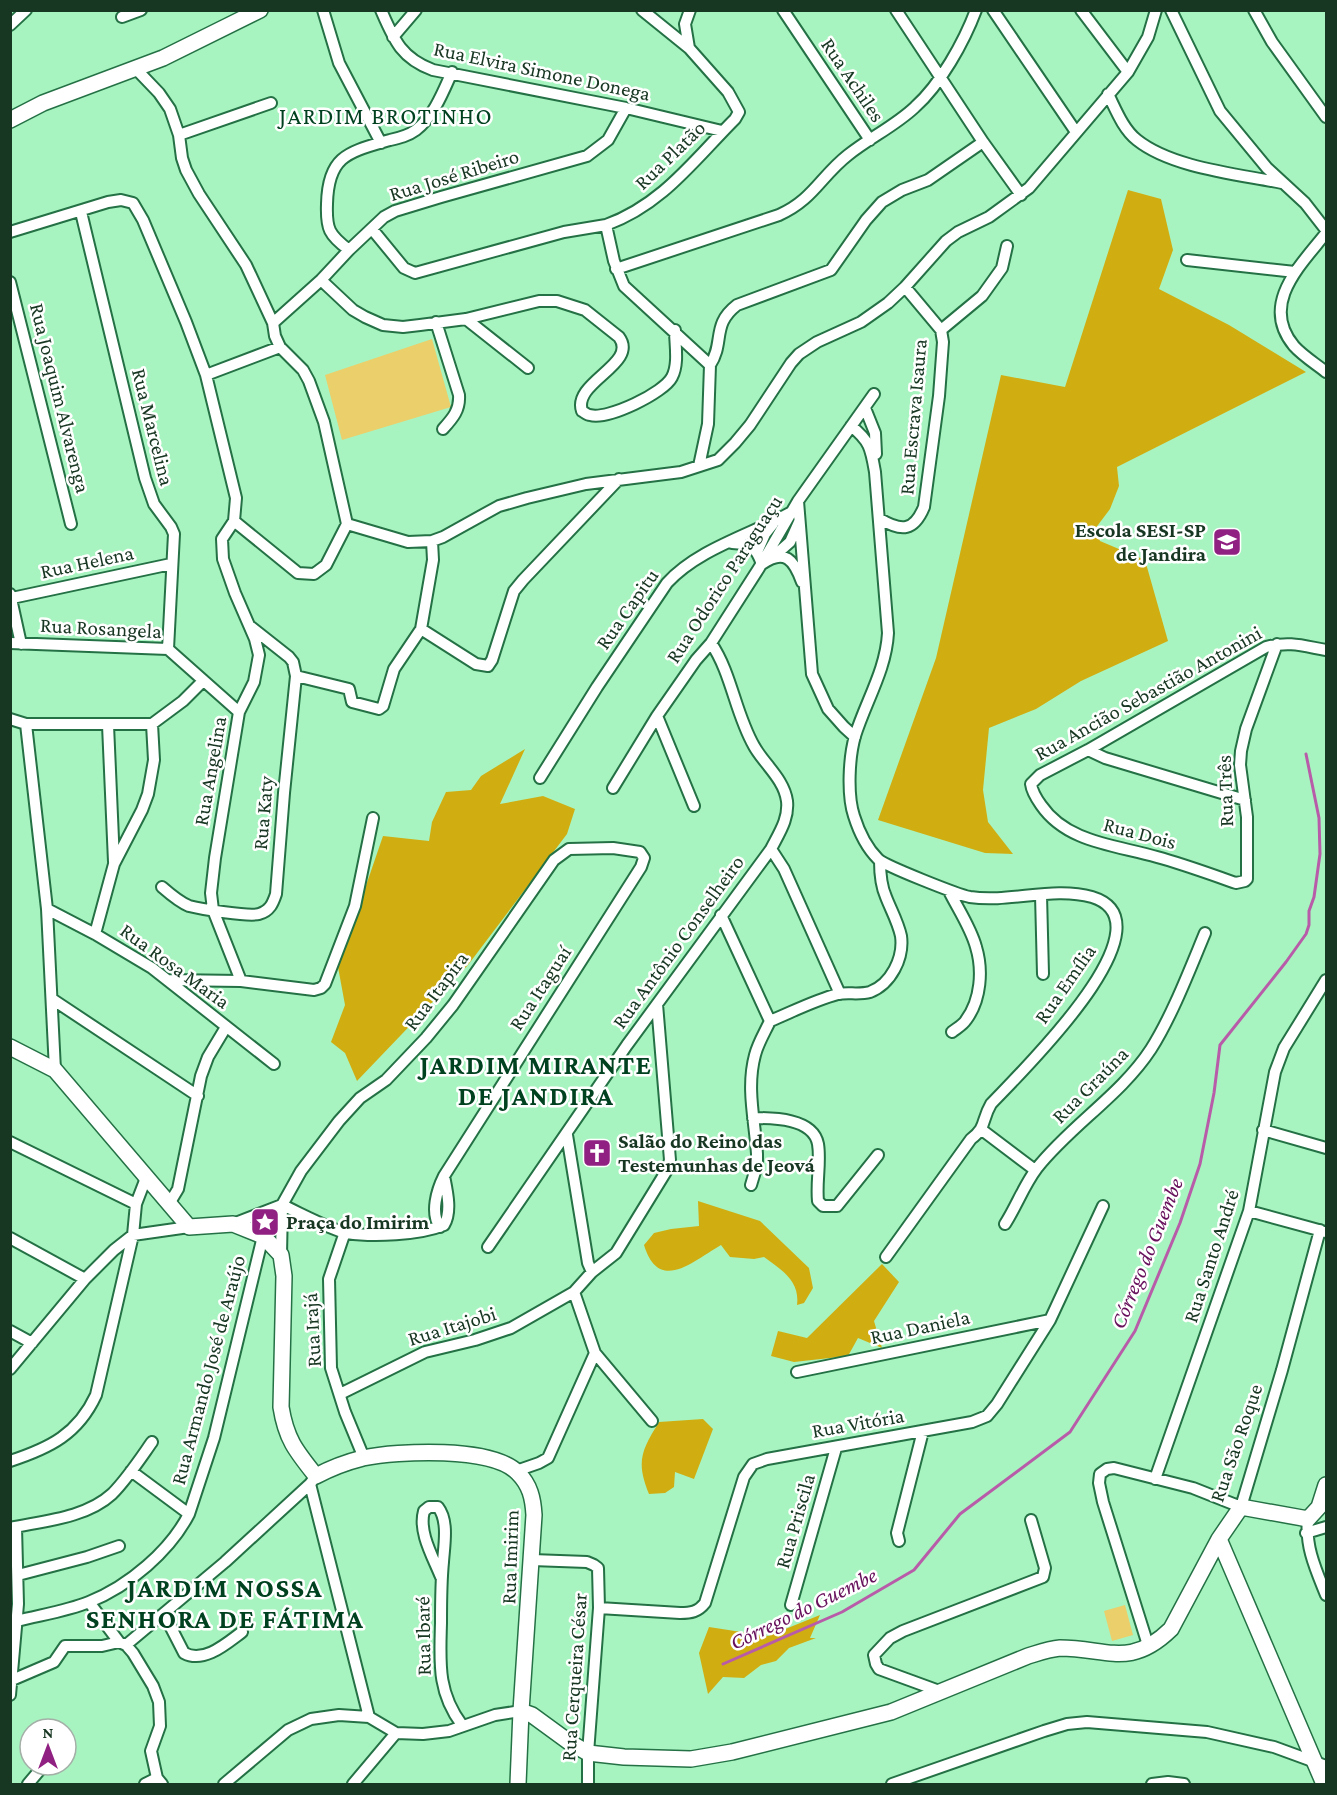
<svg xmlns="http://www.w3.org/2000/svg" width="1337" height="1795" viewBox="0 0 1337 1795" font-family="'Crimson Pro',serif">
<rect width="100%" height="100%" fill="#a8f4c0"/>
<!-- green -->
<path fill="#ebcf6a" d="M432,339l19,68 -109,33 -17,-65z
M1125,1605l8,30 -21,6 -8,-30z"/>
<!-- forest -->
<path fill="#d0ae12" d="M1128,190l33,9 12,51 -14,39 70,36 77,47 -189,95 2,19 -9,23 -15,20 5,12 45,19 23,81 -87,40 -45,28 -47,19 -6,62 5,32 25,32 -28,-1 -107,-33 58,-162 65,-283 64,12z
M525,749l-25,55 43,-8 32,13 -8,25 -99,131 -111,116 -12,-28 -14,-11 14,-37 -7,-38 45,-131 46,5 3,-19 14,-30 25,-2 10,-14z
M698,1201l62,20 49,47 4,20 -9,15 -7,2c3,-24 -15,-35 -33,-48l-10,2 -24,-2 -9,-12c-28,16 -62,49 -77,0l10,-12 17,-4 28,-3z
M882,1264l17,18 -25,39 8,27 -24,-10 -10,18 -54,6 -23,-6 7,-25 29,7z
M703,1419l10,10 -19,50 -19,-7 -1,15 -9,6 -16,1c-13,-32 -8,-43 10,-72z
M820,1615l-10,23h6l-27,10 -13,13 -15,4 -17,13 -21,-1 -15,17 -9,-41 10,-26 59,9z"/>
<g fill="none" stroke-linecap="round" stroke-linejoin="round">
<!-- stream -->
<path stroke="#b85ba8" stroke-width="3" d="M723,1664l119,-52 72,-42 46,-56 110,-82 65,-101 45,-108 20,-59 14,-71 6,-48 66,-83 20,-28 3,-9v-14l5,-14 6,-43 -1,-36 -13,-64"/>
<!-- street casing -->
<g stroke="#247145" stroke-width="14">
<path id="street" d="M323,10l16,53 42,80
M381,10c13,30 20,48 52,60l193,38 96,23
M642,10l47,38
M690,10l-5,14 4,24 39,44 11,20 -4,7c-41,41 -73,86 -129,106l8,36 10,25 86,79 -2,59 -9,42
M783,10l87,130
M896,10l87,132 38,53
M993,10l83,122
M1081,10l47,62
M1171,10l49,101 47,57 38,35 21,27
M1254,10l18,32 54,75
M122,17l19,-7
M10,25l16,-15
M393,37l23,-27
M136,69l23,24 11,16 9,26 3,23 4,12 13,24 47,71 27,58 2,13 5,11 23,23 6,11 15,41 23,102 61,18 24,-1 11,-4 56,-31 28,-8 59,-14 95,-12 37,-12 17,-17 15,-18 41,-62 8,-9 18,-12 44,-20 27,-19 17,-16 41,-46 12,-9 31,-15 40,-29 99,-116 20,-35 8,-27
M1108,94c8,16 15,35 29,46 35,28 101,34 145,43
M179,135l92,-32
M81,212l64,266 9,26 17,23 3,7 -6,115
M372,229l32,39 11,5 149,-41 42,-7
M10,232l98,-30 13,-2 12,3 10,17 43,102 20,53 30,123 -2,23
M1326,233c-25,32 -67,71 -32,113 9,10 22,18 32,26
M349,250c-20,-15 -23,-21 -22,-46 1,-49 22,-52 63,-64 9,-2 18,-4 26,-10 18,-14 27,-38 36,-58
M1187,260l108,12
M616,269l163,-54c34,-15 42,-39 69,-60 21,-17 47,-29 67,-48 25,-22 49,-65 61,-97
M321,280l32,30 12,7 18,8 20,2 17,-2 46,-6 73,-18h18l28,9 34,27c20,27 -47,45 -37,74 2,1 5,4 8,4 18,5 74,-22 82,-38 7,-13 3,-33 3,-47
M10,282l61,242
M466,319l62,49
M436,322l23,73c1,15 -6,23 -16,34
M273,323l48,-43 28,-30 35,-33 11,-6 46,-14 146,-41 21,-16 18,-32
M941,330l41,-34 20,-28 5,-22
M710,365c15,-23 1,-40 27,-60l94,-35 35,-50 16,-18 20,-12 26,-10 55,-38
M206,375l74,-28
M865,408l10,25 1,21
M851,426c19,15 20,23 24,46l13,161c-2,37 -22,68 -33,103 -6,21 -8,59 -1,80 5,16 13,32 24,43 7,7 81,36 92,38 40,6 83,-11 122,0 85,26 -76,180 -101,207 -10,17 -4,23 -20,35l-85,118
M798,501l14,173 16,35 16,18 11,10
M880,519c22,13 34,12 44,-12l15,-111 4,-54 -2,-12 -36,-43
M432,541l1,19 -12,69 55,35 12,2 4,-6 22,-69 9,-11 96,-101
M732,543c19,1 23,2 30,21 23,-16 32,-4 40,18
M757,552l8,-18 8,-10
M773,557l17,-15 9,-20
M10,594l11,50
M12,598l159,-34
M10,643l158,6 71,63
M1277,644l-31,85 -5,22 -1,14 7,52v62l-2,2 -9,2c-26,-9 -53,-19 -79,-26 -41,-12 -90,-14 -116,-52 -5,-7 -9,-13 -10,-21l9,-9 48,-25 178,-103c24,-6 37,-1 60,3
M296,676l53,13 3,13 27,7 4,-3 11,-37 27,-40
M657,716l37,90
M10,719l16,5h126l31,-23 20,-20
M26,724l21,185 8,161
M108,725l6,137
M1088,750l17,8 140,42
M540,778l57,-91 70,-104c31,-34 83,-48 123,-70
M613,788l44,-72 39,-56 15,-17 48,-75 39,-67 76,-107
M771,849l13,20 56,125
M162,887c8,7 17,15 27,19 12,3 60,11 70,8 11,-3 14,-11 17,-20l8,-101 12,-117 -3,-14 -4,-5 -38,-30
M949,891c9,18 22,37 27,56 7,23 5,53 -10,73 -3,5 -9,8 -14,12
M1041,895l2,79
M47,909l48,25 57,34 122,96
M721,915l49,106
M95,934l19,-70 28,-54 6,-16 6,-34 -2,-36
M168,980l73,1 73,9 7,-2 4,-4 30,-78 18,-88
M241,981l-28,-71 -2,-17 4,-35 24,-146 15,-30 5,-27 -4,-16 -20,-46 -12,-34 -1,-20 12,-18 64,52 16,1 12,-9 21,-41
M52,999l146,97
M753,1118c20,0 60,0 65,26 3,18 -2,38 0,57l5,5h14l41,-51
M982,1130l53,40
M1263,1130l63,18
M567,1135l21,128 4,9
M10,1142l126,62
M751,1185l6,-20v-11c-2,-33 -11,-66 -2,-99 3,-12 10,-23 15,-34 22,-9 45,-21 68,-27 10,-2 21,1 32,-2 21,-8 34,-34 31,-56 -3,-14 -10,-26 -15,-39 -5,-11 -6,-23 -6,-36
M169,1204l9,-15 23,-113 7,-19 18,-30
M282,1205c16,7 49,25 65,28 26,4 72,2 97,-8 8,-13 3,-34 0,-49
M1249,1211l77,21
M233,1224l49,-19
M1005,1224c11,-17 19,-39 32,-56 34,-43 84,-73 114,-119 21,-33 39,-80 54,-116
M345,1232l-16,47 2,89 14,44 19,46
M10,1238l75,41
M488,1247l139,-202 144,-196c8,-16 18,-30 16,-48 -3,-22 -23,-37 -33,-55 -19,-33 -22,-72 -43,-103
M281,1255l1,-50 19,-34 38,-50 21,-23 26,-18 40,-42 27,-33 101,-145 15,-11 44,-1 27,4 4,6 -3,9 -197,309c-7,14 -14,37 -4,51
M574,1292l21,61 57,68
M10,1331l22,12
M10,1369l75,-90 29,-29 19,-15 56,-8
M797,1372l253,-52
M340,1394l85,-42 50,-12 36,-12 63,-36 18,-20 24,-19 51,-83 3,-10 -13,-156
M10,1461c40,-13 68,-27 86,-66l37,-160 3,-31 10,-26
M131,1471l58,43 25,-76 49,-202
M516,1471l23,-8 9,-5 47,-105
M1155,1479l94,-268 26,-139 9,-24 42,-68
M310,1484l59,233
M1308,1519c-3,28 8,51 18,76
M10,1528c33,-7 76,-10 102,-34 15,-15 28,-35 40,-52
M1306,1533l20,-6
M899,1541l-2,-8 26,-102
M532,1560l55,2 7,3 4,3 1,40 -11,145v31
M18,1575l69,-18 32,-11
M441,1577c-8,-20 -23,-45 -17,-66l5,-4h9c11,14 6,39 5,55 -2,20 -2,41 -2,61 -1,39 -4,69 21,102
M89,1602l30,40 7,3 7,8 20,33 6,16 1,24 -9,25 6,27 5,6
M791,1605l45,-157
M599,1608l81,5c11,0 18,-1 25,-10l39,-126 9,-13 14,-5 205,-37 15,-6 10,-12 53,-84 53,-114
M164,1614l20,39c20,11 43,-10 58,-21
M17,1621c23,-6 50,-10 72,-19 40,-16 81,-51 100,-88
M126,1645l99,-83 85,-78 6,-8
M1148,1645l-45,-143 -4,-19 1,-9 7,-5 7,-1 79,20 48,19 41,-137 38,-140
M12,1680l42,-18 11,-16h37l17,-4
M942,1692l-63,-23 -3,-5 -2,-9 16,-17 13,-7 140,-54 2,-9 -14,-48
M10,1695l8,-91 -2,-77
M66,1746l1,-1
M28,1784l16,-19
M145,1784l12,-6
M224,1784l64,-54 23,-11 28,-4 30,2 27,16 27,1 26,-3 46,-16 26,-4
M353,1784l43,-51
M892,1784l152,-53 23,-7 20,-2 120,10 67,15 52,19
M1152,1784l16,-2 16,2"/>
</g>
<!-- secondary casing -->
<g stroke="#247145" stroke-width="18">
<path id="secondary" d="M10,120l33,-17 120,-45 97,-48
M10,1047l45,23 134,157 44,-3 30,12 18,19 3,21 -3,131c5,32 15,44 35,69 15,-8 31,-14 47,-18 35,-7 129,-12 155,15 12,12 15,25 16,42l-13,196 -3,73
M1219,1539l105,245
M521,1711l11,4 37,27 19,11 36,4 67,2 41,-7 159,-40 137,-56c10,-3 21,-7 32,-8 47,0 70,21 111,-19l48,-90 22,-32 67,12 11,-12 7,-22"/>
</g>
<!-- street -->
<use href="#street" stroke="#fff" stroke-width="10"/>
<!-- secondary -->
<use href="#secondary" stroke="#fff" stroke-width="15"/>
</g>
<!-- icons -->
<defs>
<g id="school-square" transform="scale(1.5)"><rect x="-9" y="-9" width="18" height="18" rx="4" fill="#902081" stroke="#fff"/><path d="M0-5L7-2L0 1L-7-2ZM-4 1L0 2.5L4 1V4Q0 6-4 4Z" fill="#fff"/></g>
<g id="church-square" transform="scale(1.5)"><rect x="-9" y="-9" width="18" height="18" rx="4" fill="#902081" stroke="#fff"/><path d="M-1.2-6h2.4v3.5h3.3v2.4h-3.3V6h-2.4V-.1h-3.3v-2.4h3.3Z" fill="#fff"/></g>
<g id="sight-square" transform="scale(1.5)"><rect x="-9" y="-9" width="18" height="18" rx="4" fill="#902081" stroke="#fff"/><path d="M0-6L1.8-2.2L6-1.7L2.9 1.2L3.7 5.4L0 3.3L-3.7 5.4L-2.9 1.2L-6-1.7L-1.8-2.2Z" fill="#fff"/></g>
</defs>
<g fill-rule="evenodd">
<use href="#school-square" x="1227" y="542"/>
<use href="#church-square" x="597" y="1153"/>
<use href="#sight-square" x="265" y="1222"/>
</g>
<g text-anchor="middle" stroke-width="5" stroke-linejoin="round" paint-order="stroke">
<!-- street labels -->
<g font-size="21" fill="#183723" stroke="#fff">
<text transform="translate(542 71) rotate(12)" y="7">Rua Elvira Simone Donega</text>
<text transform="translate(853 80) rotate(56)" y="7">Rua Achiles</text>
<text transform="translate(670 155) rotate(-44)" y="7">Rua Platão</text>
<text transform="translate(454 175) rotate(-17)" y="7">Rua José Ribeiro</text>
<text transform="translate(60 398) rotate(76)" y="7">Rua Joaquim Alvarenga</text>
<text transform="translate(913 417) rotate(-85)" y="7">Rua Escrava Isaura</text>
<text transform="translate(153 427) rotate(76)" y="7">Rua Marcelina</text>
<text transform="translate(87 562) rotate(-12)" y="7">Rua Helena</text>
<text transform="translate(724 579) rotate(-57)" y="7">Rua Odorico Paraguaçu</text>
<text transform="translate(627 609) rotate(-55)" y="7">Rua Capitu</text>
<text transform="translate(101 628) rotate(3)" y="7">Rua Rosangela</text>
<text transform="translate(1148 693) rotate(-29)" y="7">Rua Ancião Sebastião Antonini</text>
<text transform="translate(210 771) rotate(-80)" y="7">Rua Angelina</text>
<text transform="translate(1225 791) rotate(-92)" y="7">Rua Três</text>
<text transform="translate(263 813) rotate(-85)" y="7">Rua Katy</text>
<text transform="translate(1140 833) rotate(15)" y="7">Rua Dois</text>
<text transform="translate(678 942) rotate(-54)" y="7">Rua Antônio Conselheiro</text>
<text transform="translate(175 966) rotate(36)" y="7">Rua Rosa Maria</text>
<text transform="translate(1065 984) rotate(-55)" y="7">Rua Emília</text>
<text transform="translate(540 988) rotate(-57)" y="7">Rua Itaguaí</text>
<text transform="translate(436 991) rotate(-53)" y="7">Rua Itapira</text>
<text transform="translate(1090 1085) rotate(-45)" y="7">Rua Graúna</text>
<text transform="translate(1211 1256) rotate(-72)" y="7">Rua Santo André</text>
<text transform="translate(452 1326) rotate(-17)" y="7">Rua Itajobi</text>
<text transform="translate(920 1327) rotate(-12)" y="7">Rua Daniela</text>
<text transform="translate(312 1330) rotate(-93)" y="7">Rua Irajá</text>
<text transform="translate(208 1370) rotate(-75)" y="7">Rua Armando José de Araújo</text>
<text transform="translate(858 1423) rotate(-10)" y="7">Rua Vitória</text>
<text transform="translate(1236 1443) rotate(-71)" y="7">Rua São Roque</text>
<text transform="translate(795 1521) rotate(-74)" y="7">Rua Priscila</text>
<text transform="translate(510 1557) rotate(-88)" y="7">Rua Imirim</text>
<text transform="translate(423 1636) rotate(-91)" y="7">Rua Ibaré</text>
<text transform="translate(574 1677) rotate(-86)" y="7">Rua Cerqueira César</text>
</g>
<!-- poi labels -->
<g font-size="21" font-weight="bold" fill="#183723" stroke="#fff" text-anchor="start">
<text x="1206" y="537" text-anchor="end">Escola SESI-SP<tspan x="1206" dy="24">de Jandira</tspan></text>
<text x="618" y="1148">Salão do Reino das<tspan x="618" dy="24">Testemunhas de Jeová</tspan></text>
<text x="286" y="1229">Praça do Imirim</text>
</g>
<!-- water labels -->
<g font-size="22" font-style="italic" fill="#67105c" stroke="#fff">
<text transform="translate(1146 1253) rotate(-68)" y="8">Córrego do Guembe</text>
<text transform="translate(803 1608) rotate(-26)" y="8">Córrego do Guembe</text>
</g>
<!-- quarter labels -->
<g font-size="24" letter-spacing="1.5" fill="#004120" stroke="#fff">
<text x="386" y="124">JARDIM BROTINHO</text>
</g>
<!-- district labels -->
<g font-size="27" font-weight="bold" letter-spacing="1.5" fill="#004120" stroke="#fff">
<text x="536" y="1074">JARDIM MIRANTE<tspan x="536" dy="31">DE JANDIRA</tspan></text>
<text x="225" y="1597">JARDIM NOSSA<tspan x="225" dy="31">SENHORA DE FÁTIMA</tspan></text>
</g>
</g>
<!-- border -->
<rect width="1337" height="1795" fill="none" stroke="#183723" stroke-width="24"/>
<!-- north arrow -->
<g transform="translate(48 1747)"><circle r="28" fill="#ffffff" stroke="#a3afa7" stroke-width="1.5"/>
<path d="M0-4.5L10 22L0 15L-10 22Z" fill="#902081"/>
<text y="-9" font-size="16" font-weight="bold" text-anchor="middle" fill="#183723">N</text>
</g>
</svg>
